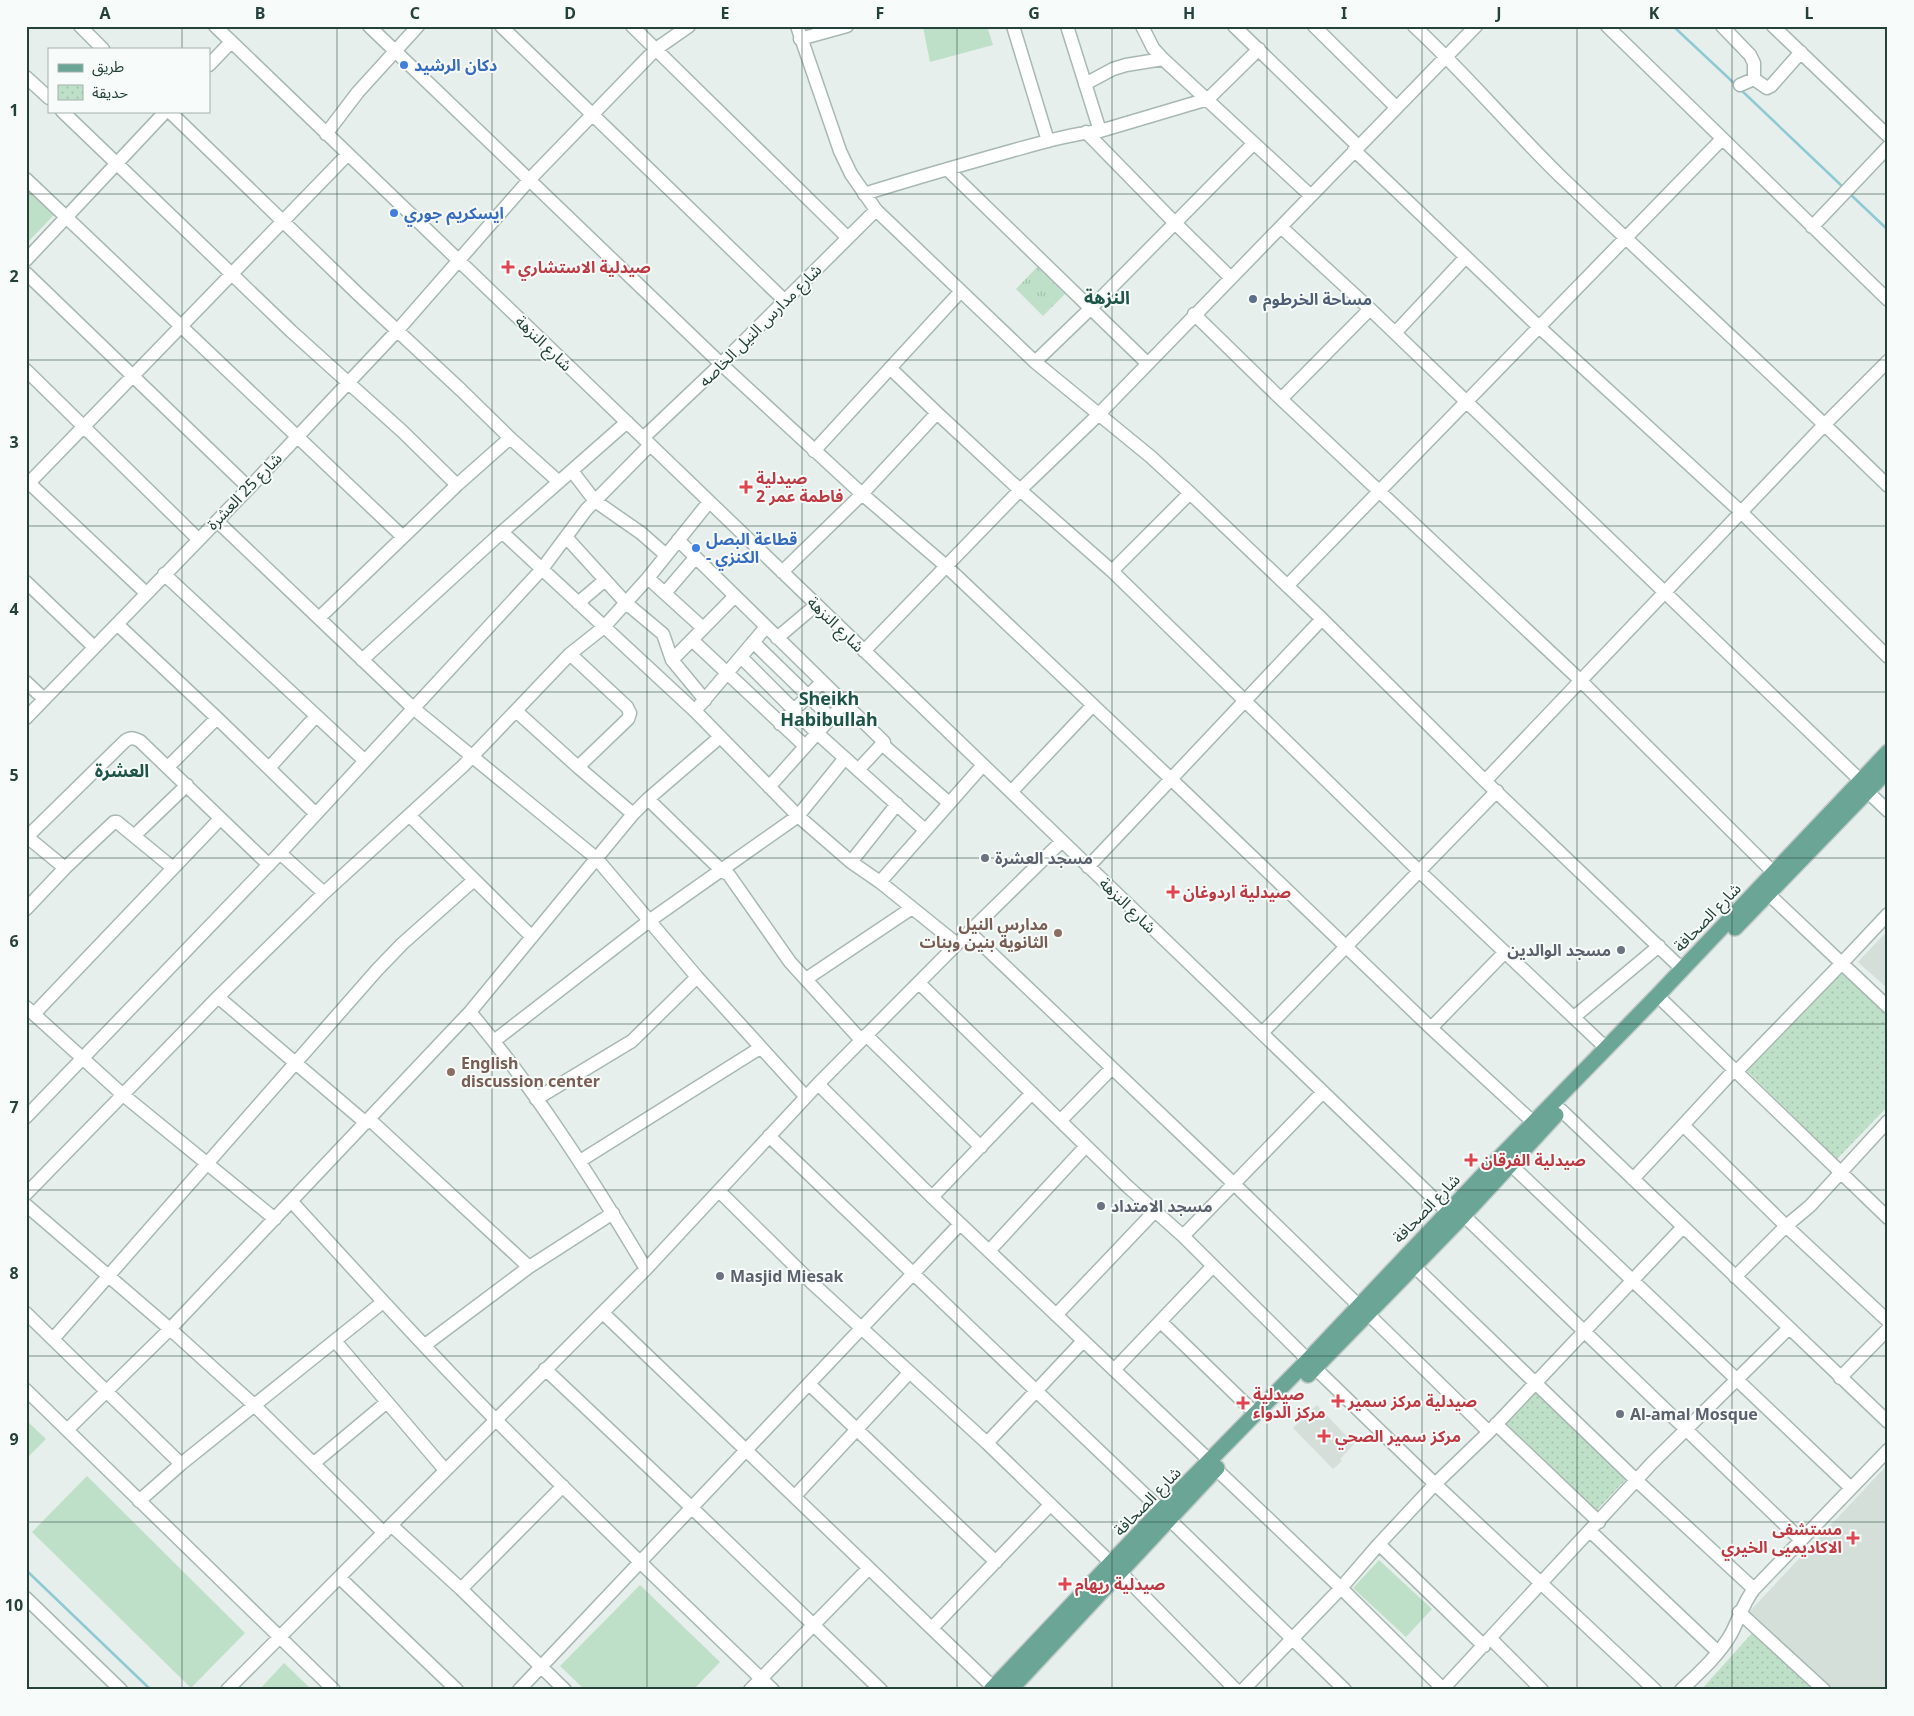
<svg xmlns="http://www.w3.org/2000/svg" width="1914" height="1716" viewBox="0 0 1914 1716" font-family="'Noto Sans','Noto Sans Arabic',sans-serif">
<defs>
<pattern id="grass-tufts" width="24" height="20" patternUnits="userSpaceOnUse" patternTransform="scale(1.25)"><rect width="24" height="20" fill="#bfe0c8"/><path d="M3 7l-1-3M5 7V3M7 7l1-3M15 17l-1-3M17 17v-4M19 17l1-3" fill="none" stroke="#a4c1ad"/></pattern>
<pattern id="park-dots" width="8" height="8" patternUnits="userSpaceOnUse" patternTransform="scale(1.25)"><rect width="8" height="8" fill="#bfe0c8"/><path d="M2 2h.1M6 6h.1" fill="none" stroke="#a4c1ad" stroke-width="1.8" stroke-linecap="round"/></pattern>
</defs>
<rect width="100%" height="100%" fill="#e6efeb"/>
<!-- built -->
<path fill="#d4dfda" d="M1888,930v59l-30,-27z
M1317,1405l37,39 -14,15 2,2 -9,8 -40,-41z
M1888,1464v226h-55l-84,-78z"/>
<!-- grass -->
<path fill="url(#grass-tufts)" d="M1037,267l28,27 -22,22 -27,-27z"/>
<!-- park -->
<path fill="url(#park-dots)" d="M1842,967l46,44v95l-51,53 -91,-89z
M1538,1390l91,86 -35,37 -91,-87z
M1753,1632l63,58h-115z"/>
<!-- pitch -->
<path fill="#bfe0c8" d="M926,26h61l6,19 -63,17 -7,-35z
M26,187l29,27 -29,30z
M26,1420l20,19 -20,20z
M87,1476l158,157 -54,55 -159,-156z
M1379,1560l53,49 -26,28 -53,-49z
M640,1585l80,77 -27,28h-108l-25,-24z
M284,1663l28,27h-53z"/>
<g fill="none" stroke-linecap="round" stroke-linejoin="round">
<!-- stream -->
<path stroke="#8ec9d4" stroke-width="2.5" d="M1673,26l63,59
M1740,89l104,99
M1850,194l38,36
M26,1570l125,120"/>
<!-- minor casing -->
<g stroke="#a8b8b2" stroke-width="15">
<path id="minor" d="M80,26l23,23
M215,26l1239,1192
M369,26l352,338 141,130 84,72 225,213 260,249 103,95
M501,26l283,274
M632,26l216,212
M797,26l43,125 11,23 25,36 159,152 116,95 39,36 132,126 163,162 197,188
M1013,26l35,115
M1067,26l33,105
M1142,26l11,22 10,11 148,137
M1234,26l124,120
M1314,26l82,81
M1414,26c51,47 95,100 145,149 109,104 221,205 329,311
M1607,26l281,274
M1722,26l28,29 4,8v16
M1773,26l115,110
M800,39l47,-13
M209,65l22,-23
M26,77l23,21
M1085,84l28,-15 13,-4 37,-6
M1740,85l14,-6 13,9 4,-2 30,-34
M62,111l229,220 112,101 54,53
M169,111l190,184 102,95 49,48 49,44
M1086,132l89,91 56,55
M326,134l32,-42 60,-66
M1354,150l185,177 202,185 147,145
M947,169l200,194
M26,179l377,358
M864,194c48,-15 97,-29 147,-43 29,-8 59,-17 89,-20l108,-32 51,-50
M1281,227l89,82 491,472
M1812,227l76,-80
M26,260l140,-149
M26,273l223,215
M1194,314l87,85 299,281 199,198
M1395,333l71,-76
M1035,362l55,-53 164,-166
M890,368l47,45 83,77 92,81 307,300 187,177
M26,370l172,169
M1281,399l89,-90
M643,438l78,-74 155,-154
M814,451l147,-160
M572,471l23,30 46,32 25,22
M26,480l120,113
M26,486l322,-332
M217,521l196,187 183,150 101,119 109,120
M502,532l193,179 103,105 53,46 29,20 77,62
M566,537l60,66 37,31 9,26 33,40
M678,540l206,202 -26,28
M1112,571l78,-78
M782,572l80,-78 75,-81
M164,574l201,187
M648,578l55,50
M26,582l68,65
M1287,586l435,-447
M665,593l30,-35
M578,603l27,-23
M319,618l138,-133 53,-47
M117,624l100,94 99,96
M777,638l39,-33
M692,640l113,106
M753,642l78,76
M864,651l156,-161 78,-75 378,-389
M570,654l57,53 3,6 -2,6 -50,48
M741,657l76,76 108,97
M362,660l140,-128 125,-110
M672,660l63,-64
M26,682l18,17
M700,705l66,-78
M516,711l62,56 55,47
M26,718l223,-230 148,-157 132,-151 127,-131 33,-23
M780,724l42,-42
M882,744l67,59
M168,767l49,-49
M269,768l47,-52
M1485,781l340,-357 63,-63
M769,787l75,-84
M1011,792l82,-87
M1868,792l20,19
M648,799l73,71 8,5 61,87 71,78
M410,816l122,121
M135,835l52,-50
M26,836l39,32
M27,837l98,-96c6,-4 9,-3 15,0l129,124
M280,853l44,40
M851,862l46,-58
M1088,867l234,-248
M880,882l103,-117
M1762,888l126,119
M26,909l39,-41 49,-46h3l56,46
M969,932l264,251 125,122
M806,979l106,-71
M919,983l208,203 56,50 125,124
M218,997l148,126
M1664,1002l224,216
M26,1007l96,87 153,125
M470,1012c67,80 123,168 176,257
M34,1014l186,-195
M1574,1017l85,-71
M1431,1028l74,-76
M1262,1033l235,-242
M866,1035l115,112
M494,1041l155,-120 149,-105 47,-58
M1737,1071l105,-108 46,-49
M818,1084l114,113 278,264
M536,1099l96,-58 65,-64
M1561,1110l327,312
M26,1117l254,-264 262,-284 44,-59 64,-65
M369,1119l160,148
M1061,1120l51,-52
M1683,1125l103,101 102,95
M769,1136l392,374
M580,1161l180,-113
M1510,1164l341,324
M1633,1179l102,-110
M719,1191l92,91 176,161 124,120
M26,1194l192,-197 106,-104 139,-127 107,-112 34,-27 44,-49 61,-76
M932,1197l100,-104
M292,1202c67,73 134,148 204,218 91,92 184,181 277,270
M26,1205l144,124 84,76 130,128
M1457,1209l344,331
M1183,1236l140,-144
M989,1251l97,-105
M1414,1266l222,214 118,109
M1735,1277l51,-51 24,-20 78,-85
M26,1313l155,151
M603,1313l393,377
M1367,1313l122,119
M1056,1315l98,-103
M1161,1322l95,92
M53,1339l324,-369 25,-26 72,-64
M335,1341l110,129
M425,1345l104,-78 84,-54
M1315,1368l120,116 220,206
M545,1369l146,138 190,183
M1114,1370l99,-104
M1840,1378l48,-49
M809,1384l187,178
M26,1390l308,300
M1496,1424l103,98
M68,1429l102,-100 300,-317 163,-198 15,-15 72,-62
M987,1443l96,-102
M314,1463l73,-61
M1216,1469l125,119 103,102
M795,1496l114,-123
M139,1501l42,-37 202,-162
M1169,1519l176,171
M391,1525l70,64 104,101
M1590,1531l128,121
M1379,1544l105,102
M1120,1572l116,118
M340,1578l117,112
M461,1589l102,-103
M26,1598l95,92
M1739,1612l85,78
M932,1628l118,-123
M1491,1639l51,51
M227,1690l419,-421 172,-185 139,-140 105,-103
M519,1690l441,-466
M750,1690l119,-122
M1243,1690l98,-102 38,-44 56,-60 54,-52 194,-205
M1442,1690l210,-227 137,-135
M1681,1690c18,-17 38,-35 50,-56 8,-15 12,-31 23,-45l134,-139"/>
</g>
<!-- major casing -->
<g stroke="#c2cac8" stroke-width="18">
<path id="major" d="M1735,928l153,-158
M1308,1375l155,-159 93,-101
M991,1690l170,-180 147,-150 195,-206 154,-158 231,-244
M1010,1690l207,-222"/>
</g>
<!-- minor -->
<use href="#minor" stroke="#fff" stroke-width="12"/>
<!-- major -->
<use href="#major" stroke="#6aa596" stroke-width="15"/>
</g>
<!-- grid -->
<path fill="none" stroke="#24423a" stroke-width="1" stroke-opacity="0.55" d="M182,26v23M337,26v1664M492,26v1664M647,26v1664M802,26v1664M957,26v1664M1112,26v1664M1267,26v1664M1422,26v1664M1577,26v1664M1732,26v1664M182,111v1579M26,194h1862M26,360h1862M26,526h1862M26,692h1862M26,858h1862M26,1024h1862M26,1190h1862M26,1356h1862M26,1522h1862"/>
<!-- markers -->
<g fill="#3f7fe0" stroke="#f7fbf9" stroke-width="2">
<circle cx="404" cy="65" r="5"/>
<circle cx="394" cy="213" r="5"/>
<circle cx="696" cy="548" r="5"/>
</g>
<g fill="#e0444e" stroke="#f7fbf9" stroke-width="2">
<path d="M505.5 259.5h5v5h5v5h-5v5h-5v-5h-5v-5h5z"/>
<path d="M743.5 479.5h5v5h5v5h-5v5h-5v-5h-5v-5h5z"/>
<path d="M1170.5 884.5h5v5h5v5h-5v5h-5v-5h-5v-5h5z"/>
<path d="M1468.5 1152.5h5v5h5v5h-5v5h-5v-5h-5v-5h5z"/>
<path d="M1335.5 1393.5h5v5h5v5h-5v5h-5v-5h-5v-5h5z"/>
<path d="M1240.5 1395.5h5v5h5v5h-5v5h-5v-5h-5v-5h5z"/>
<path d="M1321.5 1428.5h5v5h5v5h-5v5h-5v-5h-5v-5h5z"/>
<path d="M1850.5 1530.5h5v5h5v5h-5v5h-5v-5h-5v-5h5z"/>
<path d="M1062.5 1576.5h5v5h5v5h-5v5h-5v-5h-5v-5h5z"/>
</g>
<circle fill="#5c6f8a" stroke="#f7fbf9" stroke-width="2" cx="1253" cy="299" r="5"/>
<g fill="#6b7280" stroke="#f7fbf9" stroke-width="2">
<circle cx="985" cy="858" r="5"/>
<circle cx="1621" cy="950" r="5"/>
<circle cx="1101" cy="1206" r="5"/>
<circle cx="720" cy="1276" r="5"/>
<circle cx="1620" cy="1414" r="5"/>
</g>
<g fill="#8d6e63" stroke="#f7fbf9" stroke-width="2">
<circle cx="1058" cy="933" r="5"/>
<circle cx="451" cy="1072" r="5"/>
</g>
<g text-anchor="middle" stroke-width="4" stroke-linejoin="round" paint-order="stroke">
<!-- shop labels -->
<g font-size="16" font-weight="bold" fill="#366cbe" stroke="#f7fbf9" text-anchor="start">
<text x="414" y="71">دكان الرشيد</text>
<text x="404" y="219">ايسكريم جوري</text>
<text x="706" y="545">قطاعة البصل<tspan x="706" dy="18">- الكنزي</tspan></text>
</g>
<!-- health labels -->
<g font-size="16" font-weight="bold" fill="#be3a42" stroke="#f7fbf9" text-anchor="start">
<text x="518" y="273">صيدلية الاستشاري</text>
<text x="756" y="484">صيدلية<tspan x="756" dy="18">فاطمة عمر 2</tspan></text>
<text x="1183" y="898">صيدلية اردوغان</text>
<text x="1481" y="1166">صيدلية الفرقان</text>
<text x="1253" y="1400">صيدلية<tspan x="1253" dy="18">مركز الدواء</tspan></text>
<text x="1348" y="1407">صيدلية مركز سمير</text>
<text x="1335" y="1442">مركز سمير الصحي</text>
<text x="1842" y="1535" text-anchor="end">مستشفى<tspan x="1842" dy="18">الاكاديميى الخيري</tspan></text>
<text x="1075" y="1590">صيدلية ريهام</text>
</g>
<!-- service labels -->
<g font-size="16" font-weight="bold" fill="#4e5e75" stroke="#f7fbf9" text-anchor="start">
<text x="1263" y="305">مساحة الخرطوم</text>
</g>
<!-- street labels -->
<g font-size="16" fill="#24423a" stroke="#f7fbf9">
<text transform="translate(760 325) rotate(-45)" y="6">شارع مدارس النيل الخاصه</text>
<text transform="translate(544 343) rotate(44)" y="6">شارع النزهة</text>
<text transform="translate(244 491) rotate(-46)" y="6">شارع 25 العشرة</text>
<text transform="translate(836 624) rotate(44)" y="6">شارع النزهة</text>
<text transform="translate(1128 905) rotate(44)" y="6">شارع النزهة</text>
<text transform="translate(1707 917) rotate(-46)" y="6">شارع الصحافة</text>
<text transform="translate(1426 1208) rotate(-46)" y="6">شارع الصحافة</text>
<text transform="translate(1147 1501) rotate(-46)" y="6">شارع الصحافة</text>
</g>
<!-- worship labels -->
<g font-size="16" font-weight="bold" fill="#5b616d" stroke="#f7fbf9" text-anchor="start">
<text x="995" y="864">مسجد العشرة</text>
<text x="1611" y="956" text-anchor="end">مسجد الوالدين</text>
<text x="1111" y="1212">مسجد الامتداد</text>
<text x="730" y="1282">Masjid Miesak</text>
<text x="1630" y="1420">Al-amal Mosque</text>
</g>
<!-- education labels -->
<g font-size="16" font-weight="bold" fill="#785e54" stroke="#f7fbf9" text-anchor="end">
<text x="1048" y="930">مدارس النيل<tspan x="1048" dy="18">الثانوية بنين وبنات</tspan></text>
<text x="461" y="1069" text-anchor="start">English<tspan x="461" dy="18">discussion center</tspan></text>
</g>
<!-- neighbourhood labels -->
<g font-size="18" font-weight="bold" fill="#1f5548" stroke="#f7fbf9">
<text x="1107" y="304">النزهة</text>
<text x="829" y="705">Sheikh<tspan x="829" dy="21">Habibullah</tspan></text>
<text x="122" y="777">العشرة</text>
</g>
</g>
<!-- border -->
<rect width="1914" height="1716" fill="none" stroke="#f7fbf9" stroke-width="55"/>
<!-- legend -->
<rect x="48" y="48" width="162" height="65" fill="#f7fbf9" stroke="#a3b1ad"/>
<rect x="58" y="64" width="25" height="8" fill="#6aa596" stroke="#a3b1ad"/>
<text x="92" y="72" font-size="15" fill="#24423a">طريق</text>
<rect x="58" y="85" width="25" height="15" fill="url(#park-dots)" stroke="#a3b1ad"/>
<text x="92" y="98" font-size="15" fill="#24423a">حديقة</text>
<rect x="28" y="28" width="1858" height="1660" fill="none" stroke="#24423a" stroke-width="2"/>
<g font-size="16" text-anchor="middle" font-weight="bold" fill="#24423a">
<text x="105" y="19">A</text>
<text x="260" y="19">B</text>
<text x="415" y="19">C</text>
<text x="570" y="19">D</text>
<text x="725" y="19">E</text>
<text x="880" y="19">F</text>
<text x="1034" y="19">G</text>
<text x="1189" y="19">H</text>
<text x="1344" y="19">I</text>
<text x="1499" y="19">J</text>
<text x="1654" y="19">K</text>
<text x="1809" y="19">L</text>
<text x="14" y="116">1</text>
<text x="14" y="282">2</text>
<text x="14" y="448">3</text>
<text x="14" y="615">4</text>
<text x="14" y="781">5</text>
<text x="14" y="947">6</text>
<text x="14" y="1113">7</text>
<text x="14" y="1279">8</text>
<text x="14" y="1445">9</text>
<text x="14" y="1611">10</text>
</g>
</svg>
